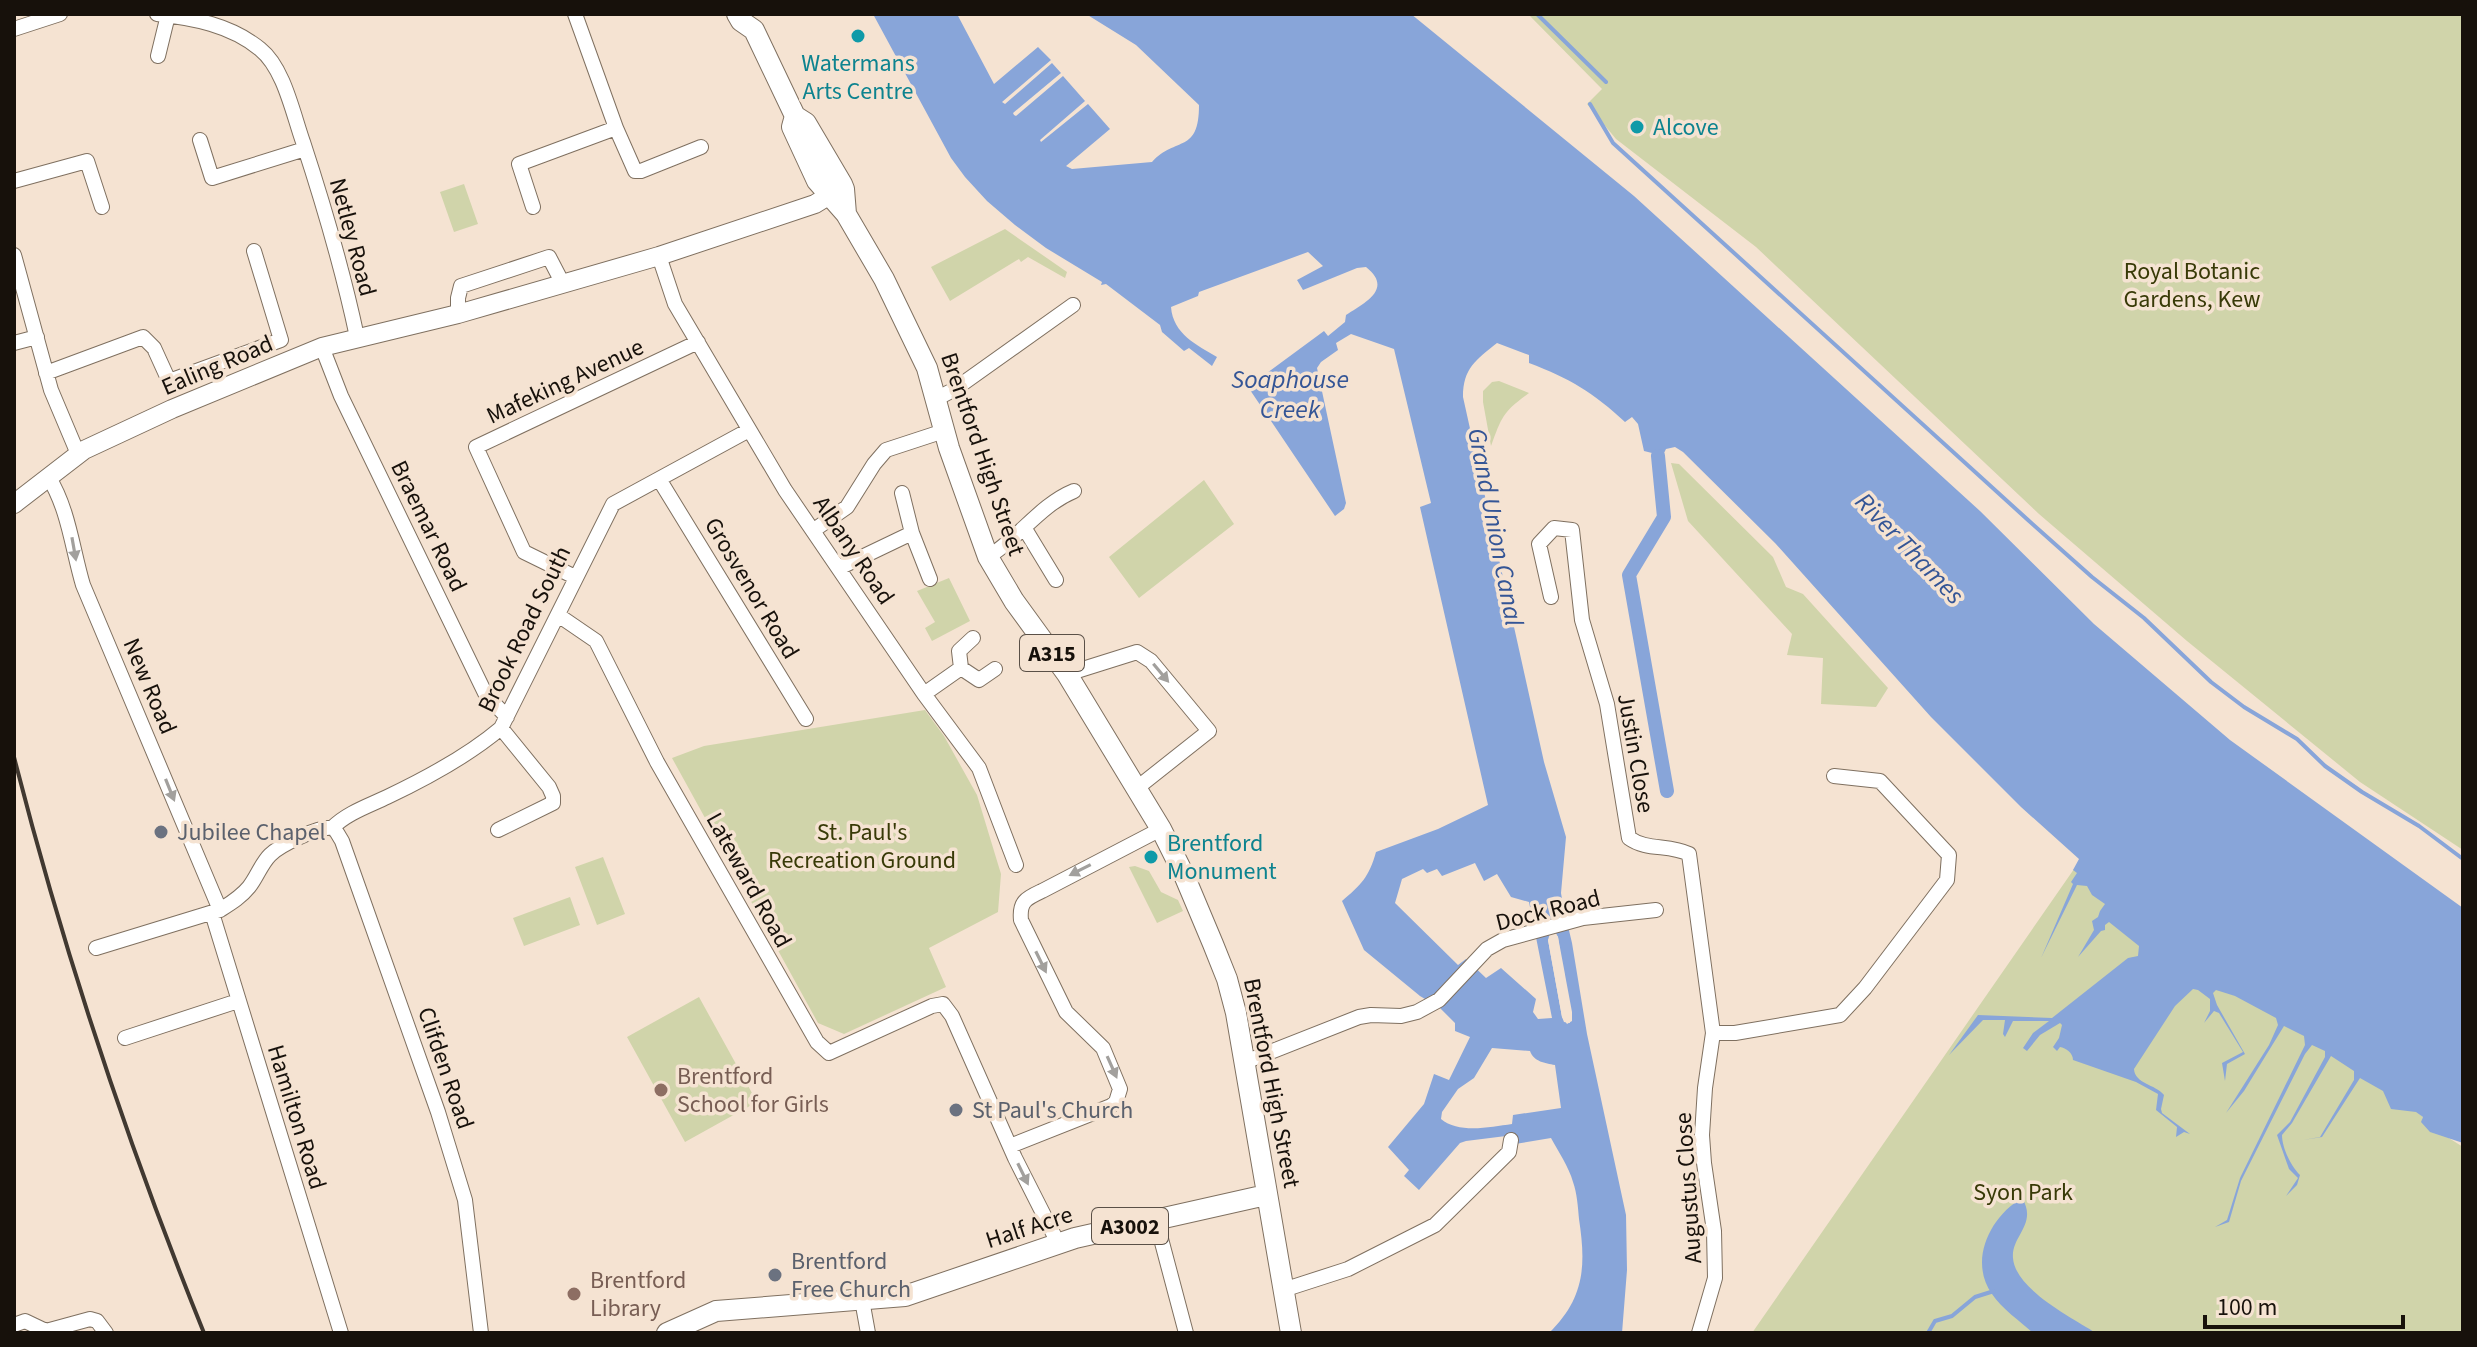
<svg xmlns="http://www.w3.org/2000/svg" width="2477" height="1347" viewBox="0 0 2477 1347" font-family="'Source Sans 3',sans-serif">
<rect width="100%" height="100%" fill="#f5e3d2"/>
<!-- green -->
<path fill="#d0d4aa" d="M1528,14h935v836l-103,-68 -173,-141 -148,-127 -283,-267 -140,-108 -29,-35 15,-15z
M464,184l14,40 -24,8 -14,-40z
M1005,229l62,43 -2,6 -37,-21 -7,5 -2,-3 -69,42 -19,-34z
M1499,381l30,12c-26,19 -27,23 -38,53l-8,-44v-11l9,-9z
M1671,463l8,1 94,93 13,30 17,7 85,94 -12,19 -55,-3 2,-46 -36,-3 5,-21 -104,-113z
M1204,480l30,44 -95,74 -30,-41z
M949,578l21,43 -38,20 -7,-13 10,-6 -18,-31z
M925,710l19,26 33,59 24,79 -3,38 -69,36 17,39 -102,47 -26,-11 -146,-265 32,-12z
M603,857l22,57 -28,11 -22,-58z
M2081,859l144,73 198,185 -1,4 41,26v186h-711z
M1135,866l14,5 12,21 17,8 5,11 -26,12 -28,-56z
M570,897l10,28 -56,21 -11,-28z
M699,997l58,105 -72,40 -58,-105z"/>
<!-- water -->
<path fill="#88a5d9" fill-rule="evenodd" d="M873,14h84l37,70 44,-37 13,13 -49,42 3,2 47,-41 9,10 -48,40 1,2 2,1 47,-40 22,25 -45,39 1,2 47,-38 22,25 -44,37 6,3 80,-7c24,-26 47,-8 47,-57l-63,-60 -50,-31h325l223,182 346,315 114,113 136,116 233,168v235l-33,-11 -9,-10 2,-5 -7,-5 -25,-3 -8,-18 -23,-13 -38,59 -19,3 17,-3 34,-57v-9l-23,-15 -39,67 -10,12c0,13 9,31 18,40l-3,10 -11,11 12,-18 -9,-9 -12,-34 13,-13 35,-65v-6l-13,-6 -7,9 -64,127 -12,41 -14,5 12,-7 13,-42 65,-133 -1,-9 -20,-10 -40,65 -18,22 43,-68 9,-20 -2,-7 -41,-22 -19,-6 -3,3 4,12 28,49 -18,10 -2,17 -3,-18 21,-11 -24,-39 -5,-2 -10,12 6,-12v-12l-12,-9 -5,-1 -18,17 -41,63c1,15 21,15 30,26l-3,14 1,4 28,21 -6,-2 -8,5 1,-10 -21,-17 2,-16 -22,-12 -63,-22c0,-7 -7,-12 -13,-13l-3,4 -4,-4 6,-9 3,-13 -2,-2 -20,12 -13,16 -4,-3 10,-15 16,-12h-36l-8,16 -2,-3 2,-14h-22l-34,35 29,-40 74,3 76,-60 10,-2 1,-10 -30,-24 -4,3v5l-4,1 -23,26 16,-27 -2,-9 6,-4 2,-6 5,-7 -13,-9 -5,-9 -10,-1 -36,73 32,-74 -2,-2 6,-9 -4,-3 6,-11 -58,-52 -90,-90 -156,-174 -92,-91 -8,-5 -9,2 -3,6h-10l-1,-2 -8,-2 -6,-27 -6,-7 -7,5c-31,-29 -56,-44 -96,-59v-8l-32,-12c-21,17 -34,25 -34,54l81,365 22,75 -5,56 2,12 9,38 15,91 39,181 1,55 -5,63h-73c36,-35 37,-68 30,-114 -1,-12 -2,-26 -6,-37 -4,-15 -15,-31 -22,-44l-36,6 -1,-9 -48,6 -6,2 -41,47 -15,-14 5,-6 -21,-23 36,-43 10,-30 15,6 21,-43 -15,-6v-8l-15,-15 -20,-12 -56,-46 -22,-49c19,-16 27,-24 34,-49l62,-23 50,-24 -68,-298 11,-4 -37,-154 -43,-15 -15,9 2,7 -17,12 -4,6 29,135 -2,6 -9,7 -87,-129 76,-56 4,5 17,-14 1,-7c18,-12 48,-26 20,-48l-9,1 -54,22 -6,-10 26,-14 -15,-14 -109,40 -1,4 -27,11c2,27 26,38 46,50l-5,9 -23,-18 -5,3 -22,-19 -2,-7 -54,-41 -5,1 1,-3 -56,-34 -31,-23 -28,-24 -22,-24 -14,-19zM1475,863l9,18 13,-7 14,23 18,5 23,116 -14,1 -5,-7 3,-13 -35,-31 -15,10 -20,-19 -8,6 -63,-62 7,-24 21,-10 4,4 10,-4 5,7zM1555,932l3,5 12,86 -6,-1 -2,-5 -14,-77zM1492,1048l38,3c4,11 15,12 25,14l6,43 -48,7 -1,9c-22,3 -53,10 -71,-5l1,-7 16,-23 16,-11z
M2022,1198c16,26 -11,38 -9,60 2,31 59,60 83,75h-63c-13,-12 -31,-24 -41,-39 -24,-34 -1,-78 30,-96z"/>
<!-- pier -->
<path fill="#f5e3d2" d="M1555,932l3,5 14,75v9l-5,3 -5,-7 -14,-77 2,-7z"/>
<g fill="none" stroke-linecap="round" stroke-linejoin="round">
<!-- stream -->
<path stroke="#88a5d9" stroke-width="4" d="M1537,14l69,68
M1590,104l23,39 415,377 64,57 52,41 67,64 33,25 53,32 28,27 37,26 57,34 44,33
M1928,1333l7,-12 17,-5 23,-19 19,-6"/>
<!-- canal -->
<path stroke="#88a5d9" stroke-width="14" d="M1658,456l6,61 -35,58 38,216"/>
<!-- street casing -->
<g stroke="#7f7060" stroke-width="16">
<path id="street" d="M157,14c36,4 74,11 103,35 24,19 33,65 43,93 21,64 40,129 54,195
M575,14l41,114 19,43h6l60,-24
M14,29l46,-15
M158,56l10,-41
M200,140l12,38 93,-29
M14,181l73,-20 15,46
M533,207l-14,-43 97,-36
M14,255l37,135 27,64
M659,256l16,48 110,186 139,204 55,74 37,97
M458,314v-16l3,-12 88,-29 14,27
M14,343l23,-6
M322,347l19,49 145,299 21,22
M46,373l97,-36 11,11 15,33 112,-41 -27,-89
M936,399l19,-10 118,-84
M48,476c21,34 24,72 35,109l137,325
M659,479l147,240
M1025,529l31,51
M814,530l33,-23 27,-43 12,-14 58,-19
M912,533l18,46
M988,557c31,-19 52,-52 86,-66
M839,568l73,-35 -10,-40
M575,577l-51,-25 -48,-105 222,-105
M1551,597l-12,-53 15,-16 18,2 10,90 25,84 22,134c18,13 40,6 60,16l24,179 -8,55 -3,47 2,28 10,68 1,47 -16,55
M558,615l38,26 61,121 160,280 12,11 103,-47 11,-2 9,12 63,142 43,85
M961,668l18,12 16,-11
M1067,674l70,-22 14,9 58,70 -72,57
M924,694l37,-26 -2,-17 14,-13
M332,828l4,3 6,10 96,271 27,88 16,133
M498,830l55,-27v-7l-4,-9 -48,-59
M212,913l129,420
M96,948l124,-38c11,-7 21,-13 29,-23 8,-10 12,-23 21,-32 10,-10 49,-29 62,-27 15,-15 36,-22 55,-31 40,-19 81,-41 114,-69l112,-224 136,-74
M1713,1033h22l105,-18 25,-27 82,-108 2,-25 -69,-74 -46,-5
M125,1038l113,-37
M1245,1062l114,-45 12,-2 30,1 16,-4 22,-12 48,-51 16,-9 80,-22 73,-8
M1010,1146l101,-40 5,-4 4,-13 -17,-41 -37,-36 -45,-92c-2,-19 6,-22 21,-29l119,-62
M1156,1220l30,113
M1283,1290l65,-21 87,-44 74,-73 2,-12
M862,1300l6,33
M14,1325l11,-4 21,10 44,-12 7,2 9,12"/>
</g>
<!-- secondary casing -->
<g stroke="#7f7060" stroke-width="20">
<path id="secondary" d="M14,504l70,-54 88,-41 150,-62 136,-33 201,-58 156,-52 13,-8 7,-15"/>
</g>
<!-- primary casing -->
<g stroke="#7f7060" stroke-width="22">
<path id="primary" d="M737,14l4,7 13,9 41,86 11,7 36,61 2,5 2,25
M795,116l-3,11 25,54 29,33 38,65 43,89 22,80 39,109 26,44 53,73 94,155 23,46 29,69 14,35 9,34 55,320
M667,1333l49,-22 189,-15 170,-58 191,-43"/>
</g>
<!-- street -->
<use href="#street" stroke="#fff" stroke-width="14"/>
<!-- secondary -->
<use href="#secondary" stroke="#fff" stroke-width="18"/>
<!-- primary -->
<use href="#primary" stroke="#fff" stroke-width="20"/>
<!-- rail -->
<path stroke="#413931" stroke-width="4" d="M14,757c50,196 114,388 190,576"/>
</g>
<!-- one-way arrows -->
<defs><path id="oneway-solid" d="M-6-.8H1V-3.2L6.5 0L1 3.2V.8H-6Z" transform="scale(2)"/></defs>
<g fill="#a2a09d">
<use href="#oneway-solid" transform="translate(74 549) rotate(80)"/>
<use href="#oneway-solid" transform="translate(1161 673) rotate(50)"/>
<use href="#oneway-solid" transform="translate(170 790) rotate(68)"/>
<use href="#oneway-solid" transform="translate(1080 870) rotate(153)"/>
<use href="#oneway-solid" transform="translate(1041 962) rotate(64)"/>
<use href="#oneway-solid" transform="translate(1112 1067) rotate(66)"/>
<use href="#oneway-solid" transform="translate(1023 1174) rotate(64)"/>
</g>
<!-- markers -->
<g fill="#0f9aa8" stroke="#f5e3d2" stroke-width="3">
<circle cx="858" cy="36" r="8"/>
<circle cx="1637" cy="127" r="8"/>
<circle cx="1151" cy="857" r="8"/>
</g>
<g fill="#6b7280" stroke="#f5e3d2" stroke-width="3">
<circle cx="161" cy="832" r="8"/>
<circle cx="956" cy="1110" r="8"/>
<circle cx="775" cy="1275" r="8"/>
</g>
<g fill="#8d6e63" stroke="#f5e3d2" stroke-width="3">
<circle cx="661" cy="1090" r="8"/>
<circle cx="574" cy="1294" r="8"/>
</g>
<g text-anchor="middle" stroke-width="7" stroke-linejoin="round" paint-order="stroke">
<!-- shield labels -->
<g fill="#f5e3d2" stroke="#5a5047" stroke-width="2">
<rect x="1020" y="635" width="64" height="36" rx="6"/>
<rect x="1092" y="1208" width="76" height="36" rx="6"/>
</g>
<g font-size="22" font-weight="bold" fill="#17110b">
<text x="1052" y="661">A315</text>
<text x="1130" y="1234">A3002</text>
</g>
<!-- culture labels -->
<g font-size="24" fill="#0d838f" stroke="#f5e3d2" text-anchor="start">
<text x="858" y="71" text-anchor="middle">Watermans<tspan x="858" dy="28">Arts Centre</tspan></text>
<text x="1653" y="135">Alcove</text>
<text x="1167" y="851">Brentford<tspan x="1167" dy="28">Monument</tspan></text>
</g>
<!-- street labels -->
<g font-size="24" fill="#17110b" stroke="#f5e3d2">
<text transform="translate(353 237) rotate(75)" y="8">Netley Road</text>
<text transform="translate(217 365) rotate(-23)" y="8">Ealing Road</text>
<text transform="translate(565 381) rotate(-25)" y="8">Mafeking Avenue</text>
<text transform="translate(983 454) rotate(71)" y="8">Brentford High Street</text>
<text transform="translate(429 526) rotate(64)" y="8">Braemar Road</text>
<text transform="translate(854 550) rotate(56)" y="8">Albany Road</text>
<text transform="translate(752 588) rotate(59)" y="8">Grosvenor Road</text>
<text transform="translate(524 629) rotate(-64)" y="8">Brook Road South</text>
<text transform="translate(150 686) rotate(67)" y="8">New Road</text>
<text transform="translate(1636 753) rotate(80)" y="8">Justin Close</text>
<text transform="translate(749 880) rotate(61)" y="8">Lateward Road</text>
<text transform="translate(1548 910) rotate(-14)" y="8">Dock Road</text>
<text transform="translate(446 1068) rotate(71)" y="8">Clifden Road</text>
<text transform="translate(1272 1083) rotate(79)" y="8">Brentford High Street</text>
<text transform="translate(297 1117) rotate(73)" y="8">Hamilton Road</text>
<text transform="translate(1688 1188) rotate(-94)" y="8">Augustus Close</text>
<text transform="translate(1029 1227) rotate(-18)" y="8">Half Acre</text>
</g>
<!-- park labels -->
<g font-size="24" fill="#383a07" stroke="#f5e3d2">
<text x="2192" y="279">Royal Botanic<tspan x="2192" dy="28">Gardens, Kew</tspan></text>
<text x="862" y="840">St. Paul's<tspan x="862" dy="28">Recreation Ground</tspan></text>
<text x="2023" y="1200">Syon Park</text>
</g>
<!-- worship labels -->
<g font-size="24" fill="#5b616d" stroke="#f5e3d2" text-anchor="start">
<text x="177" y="840">Jubilee Chapel</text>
<text x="972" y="1118">St Paul's Church</text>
<text x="791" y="1269">Brentford<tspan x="791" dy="28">Free Church</tspan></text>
</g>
<!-- education labels -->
<g font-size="24" fill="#785e54" stroke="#f5e3d2" text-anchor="start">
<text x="677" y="1084">Brentford<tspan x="677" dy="28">School for Girls</tspan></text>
<text x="590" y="1288">Brentford<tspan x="590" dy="28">Library</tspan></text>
</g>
<!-- water labels -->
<g font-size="26" font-style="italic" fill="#345596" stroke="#f5e3d2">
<text x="1290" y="388">Soaphouse<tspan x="1290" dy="30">Creek</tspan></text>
<text transform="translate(1496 527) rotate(79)" y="9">Grand Union Canal</text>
<text transform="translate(1910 548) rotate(46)" y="9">River Thames</text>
</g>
</g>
<!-- border -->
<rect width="2477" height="1347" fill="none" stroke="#17110b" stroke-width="32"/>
<!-- scale -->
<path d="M2205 1315v12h198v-12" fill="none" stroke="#17110b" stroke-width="4"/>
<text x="2217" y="1315" font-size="24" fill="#17110b" stroke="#f5e3d2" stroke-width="6" paint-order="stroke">100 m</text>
</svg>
